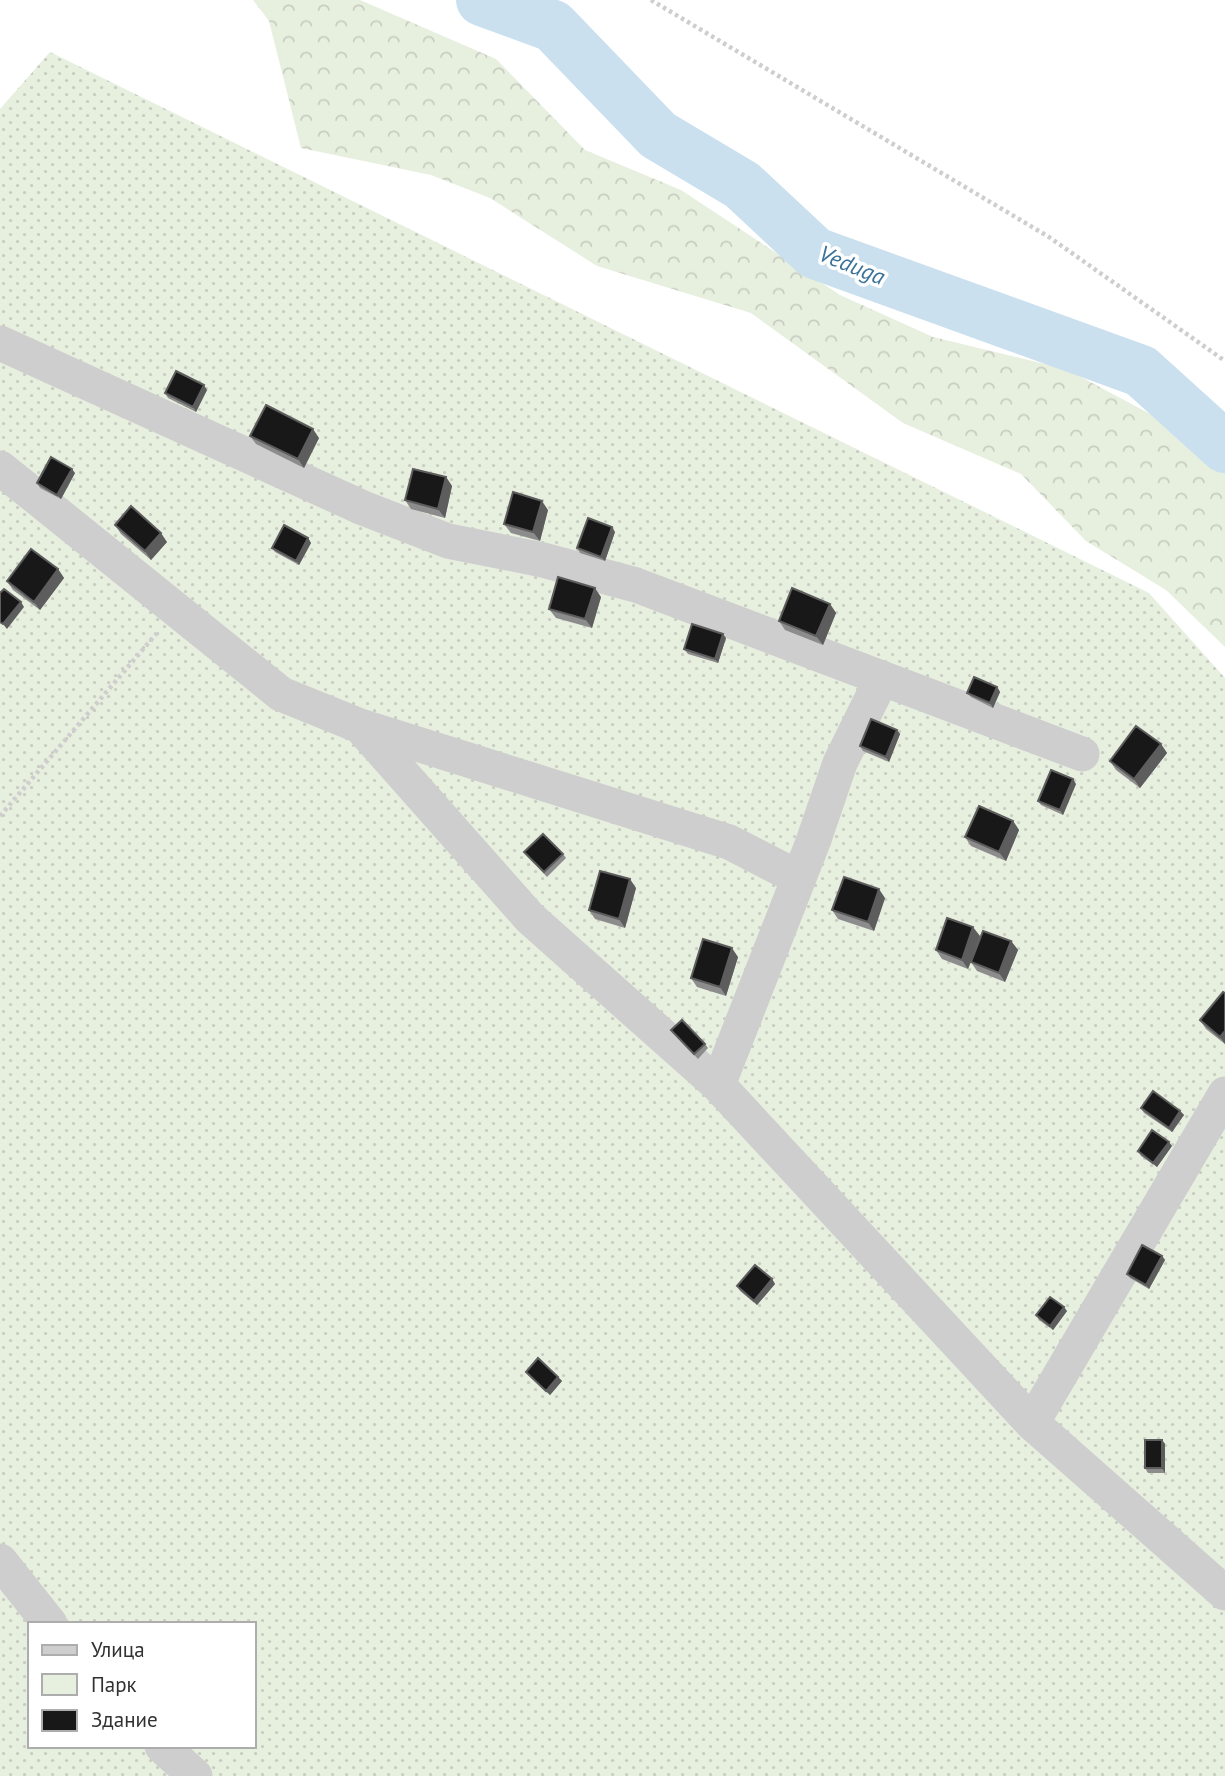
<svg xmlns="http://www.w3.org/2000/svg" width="1225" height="1776" viewBox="0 0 1225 1776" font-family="'PT Sans',sans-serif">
<defs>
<pattern id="green-dots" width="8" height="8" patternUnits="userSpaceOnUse" patternTransform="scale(1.75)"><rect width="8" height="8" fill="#e7efdf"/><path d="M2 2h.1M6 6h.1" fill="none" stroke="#c7cdc0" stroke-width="1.8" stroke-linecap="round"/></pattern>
<pattern id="forest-crowns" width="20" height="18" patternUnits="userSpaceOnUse" patternTransform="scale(1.75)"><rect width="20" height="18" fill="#e7efdf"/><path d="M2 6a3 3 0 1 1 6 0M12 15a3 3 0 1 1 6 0" fill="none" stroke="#c7cdc0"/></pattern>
</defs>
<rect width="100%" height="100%" fill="#fff"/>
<!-- green -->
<path fill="url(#green-dots)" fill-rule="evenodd" d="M50,52l1099,541 76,85v1098h-1225v-1667zM30,1624h224v122h-224z"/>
<!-- forest -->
<path fill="url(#forest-crowns)" d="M253,0h107l136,59 89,91 96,40 159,105 93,42 133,32 159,85v193l-59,-57 -80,-49 -65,-67 -118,-51 -152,-110 -154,-47 -107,-68 -59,-23 -130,-27 -32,-127z"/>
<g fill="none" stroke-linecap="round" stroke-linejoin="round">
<!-- river -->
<path stroke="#cbe0ef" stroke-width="52" d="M482,0l71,26 105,109 84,50 73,68 326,118 84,76"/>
<!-- path -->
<path stroke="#cecece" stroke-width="4.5" stroke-dasharray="3.5 3.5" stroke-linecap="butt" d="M651,0l398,237 176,124
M0,816l157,-183"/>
<!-- minor -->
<path stroke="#cecece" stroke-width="35" d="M0,343l363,165 85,33 95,19 93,25 446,169
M0,468l281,226 79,32 369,116 70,36
M360,726l170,192 188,167 314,338 193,170
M718,1085l95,-243 27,-79 42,-85
M1032,1423l193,-329
M0,1561l50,63
M162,1746l33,30"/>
</g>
<!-- wall -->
<path fill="#8c8c8c" d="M207,390l-11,22 -28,-14 -3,-5z
M250,436l69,2 -15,30 -48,-24z
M75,473l-14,26 -21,-11 -3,-5z
M446,477l6,9 -7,32 -34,-9 -6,-9z
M548,510l-8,31 -29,-8 -7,-9z
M115,525l52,17 -16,18 -30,-26z
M615,532l-10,29 -25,-8 -3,-5z
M308,538l3,5 -12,22 -24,-13 -3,-4z
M58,569l6,9 -24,32 -27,-20 -6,-9z
M601,597l-9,31 -36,-10 -7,-9z
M830,604l6,9 -13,32 -38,-15 -6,-9z
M726,638l-8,25 -30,-9 -4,-5z
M997,687l3,5 -7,16 -22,-11 -4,-4z
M897,730l3,4 -11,28 -26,-11 -3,-5z
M1161,744l6,9 -27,35 -24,-18 -6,-9z
M1076,784l-13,31 -22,-10 -3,-4z
M1013,821l6,9 -13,31 -35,-15 -6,-9z
M524,852l39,2 3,4 -19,19z
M636,888l-11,40 -30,-9 -6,-9z
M885,898l-11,33 -36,-12 -6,-9z
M980,936l-9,26 40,-21 7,9 -13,32 -28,-11 -6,-9 -3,7 -26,-10 -6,-9z
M738,957l-12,39 -29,-9 -6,-9z
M1225,993v51l-19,-15 -6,-9z
M671,1030l34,14 3,4 -10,11z
M1141,1108l39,3 4,4 -12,17 -28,-19z
M1172,1146l-15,21 -16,-11 -3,-5z
M1162,1256l3,4 -16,29 -19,-11 -3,-4z
M772,1279l3,5 -18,21 -17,-14 -3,-5z
M1067,1311l-14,19 -14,-10 -3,-5z
M526,1372l32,5 4,4 -12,14 -21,-19z
M1162,1440l3,4v29h-17l-3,-5z"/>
<!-- shaded-wall -->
<path fill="#5d5d5d" d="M204,385l3,5 -11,22 -3,-5z
M313,429l6,9 -15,30 -6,-9z
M72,469l3,4 -14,26 -4,-4z
M446,477l6,9 -7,32 -7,-9z
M542,501l6,9 -8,31 -7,-9z
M612,527l3,5 -10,29 -4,-4z
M161,533l6,9 -16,18 -6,-9z
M308,538l3,5 -12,22 -3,-4z
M58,569l6,9 -24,32 -6,-8z
M595,588l6,9 -9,31 -7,-9z
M21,602l3,5 -17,22 -4,-5z
M830,604l6,9 -13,32 -7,-9z
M723,634l3,4 -8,25 -3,-4z
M997,687l3,5 -7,16 -3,-5z
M897,730l3,4 -11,28 -3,-5z
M1161,744l6,9 -27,35 -6,-9z
M1073,779l3,5 -13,31 -3,-5z
M1013,821l6,9 -13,31 -7,-9z
M630,879l6,9 -11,40 -6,-9z
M879,889l6,9 -11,33 -6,-9z
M973,927l7,9 -12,33 -6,-9z
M1011,941l7,9 -13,32 -6,-9z
M732,948l6,9 -12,39 -6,-9z
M1225,1031v13l-5,-7z
M1180,1111l4,4 -12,17 -3,-4z
M1169,1142l3,4 -15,21 -4,-4z
M1162,1256l3,4 -16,29 -3,-4z
M772,1279l3,5 -18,21 -3,-4z
M1064,1307l3,4 -14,19 -3,-4z
M558,1377l4,4 -12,14 -4,-4z
M1162,1440l3,4v29l-3,-5z"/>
<!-- building -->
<path fill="#181818" stroke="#5d5d5d" stroke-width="2" d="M176,371l28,14 -11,22 -28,-14z
M266,405l47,24 -15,30 -48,-23z
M51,457l21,12 -15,26 -20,-12z
M413,469l33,8 -8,32 -33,-9z
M513,492l29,9 -9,31 -29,-8z
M131,506l30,27 -16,18 -30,-26z
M588,518l24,9 -11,30 -24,-9z
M284,525l24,13 -12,23 -24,-13z
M31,549l27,20 -24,33 -27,-21z
M558,577l37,11 -10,31 -36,-10z
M792,588l38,16 -14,32 -37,-15z
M4,589l17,13 -18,22 -3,-2v-29z
M692,624l31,10 -8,25 -31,-10z
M974,677l23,10 -7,16 -23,-10z
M871,719l26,11 -11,27 -26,-11z
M1136,726l25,18 -27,35 -24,-18z
M1051,770l22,9 -13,31 -22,-9z
M979,806l34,15 -14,31 -34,-15z
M543,834l20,20 -19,18 -20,-20z
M600,871l30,8 -11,40 -30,-9z
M844,877l35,12 -11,33 -36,-12z
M947,918l26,9 -11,33 -26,-10z
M983,931l28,10 -12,32 -28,-11z
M703,939l29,9 -12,39 -29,-9z
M1223,992l2,1v38l-5,6 -20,-17z
M682,1020l23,24 -11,10 -23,-24z
M1153,1091l27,20 -11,17 -28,-20z
M1152,1130l17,12 -16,21 -15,-12z
M1142,1245l20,11 -16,29 -19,-11z
M755,1265l17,14 -18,22 -17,-15z
M1050,1297l14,10 -14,19 -14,-11z
M538,1358l20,19 -12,14 -20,-19z
M1145,1440h17v28h-17z"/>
<g text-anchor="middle" stroke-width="7" stroke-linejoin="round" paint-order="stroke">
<!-- water labels -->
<g font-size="23" font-style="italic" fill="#3a7299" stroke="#fff">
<text transform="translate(852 265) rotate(22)" y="8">Veduga</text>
</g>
</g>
<!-- legend -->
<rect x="28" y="1622" width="228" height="126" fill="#ffffff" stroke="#adadad" stroke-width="2"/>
<rect x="42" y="1645" width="35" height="10" fill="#cecece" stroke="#adadad" stroke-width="2"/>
<text x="91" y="1657" font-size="21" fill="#313131">Улица</text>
<rect x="42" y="1674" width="35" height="21" fill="#e7efdf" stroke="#adadad" stroke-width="2"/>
<text x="91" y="1692" font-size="21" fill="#313131">Парк</text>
<rect x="42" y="1710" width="35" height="21" fill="#181818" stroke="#adadad" stroke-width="2"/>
<text x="91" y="1727" font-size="21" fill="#313131">Здание</text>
</svg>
